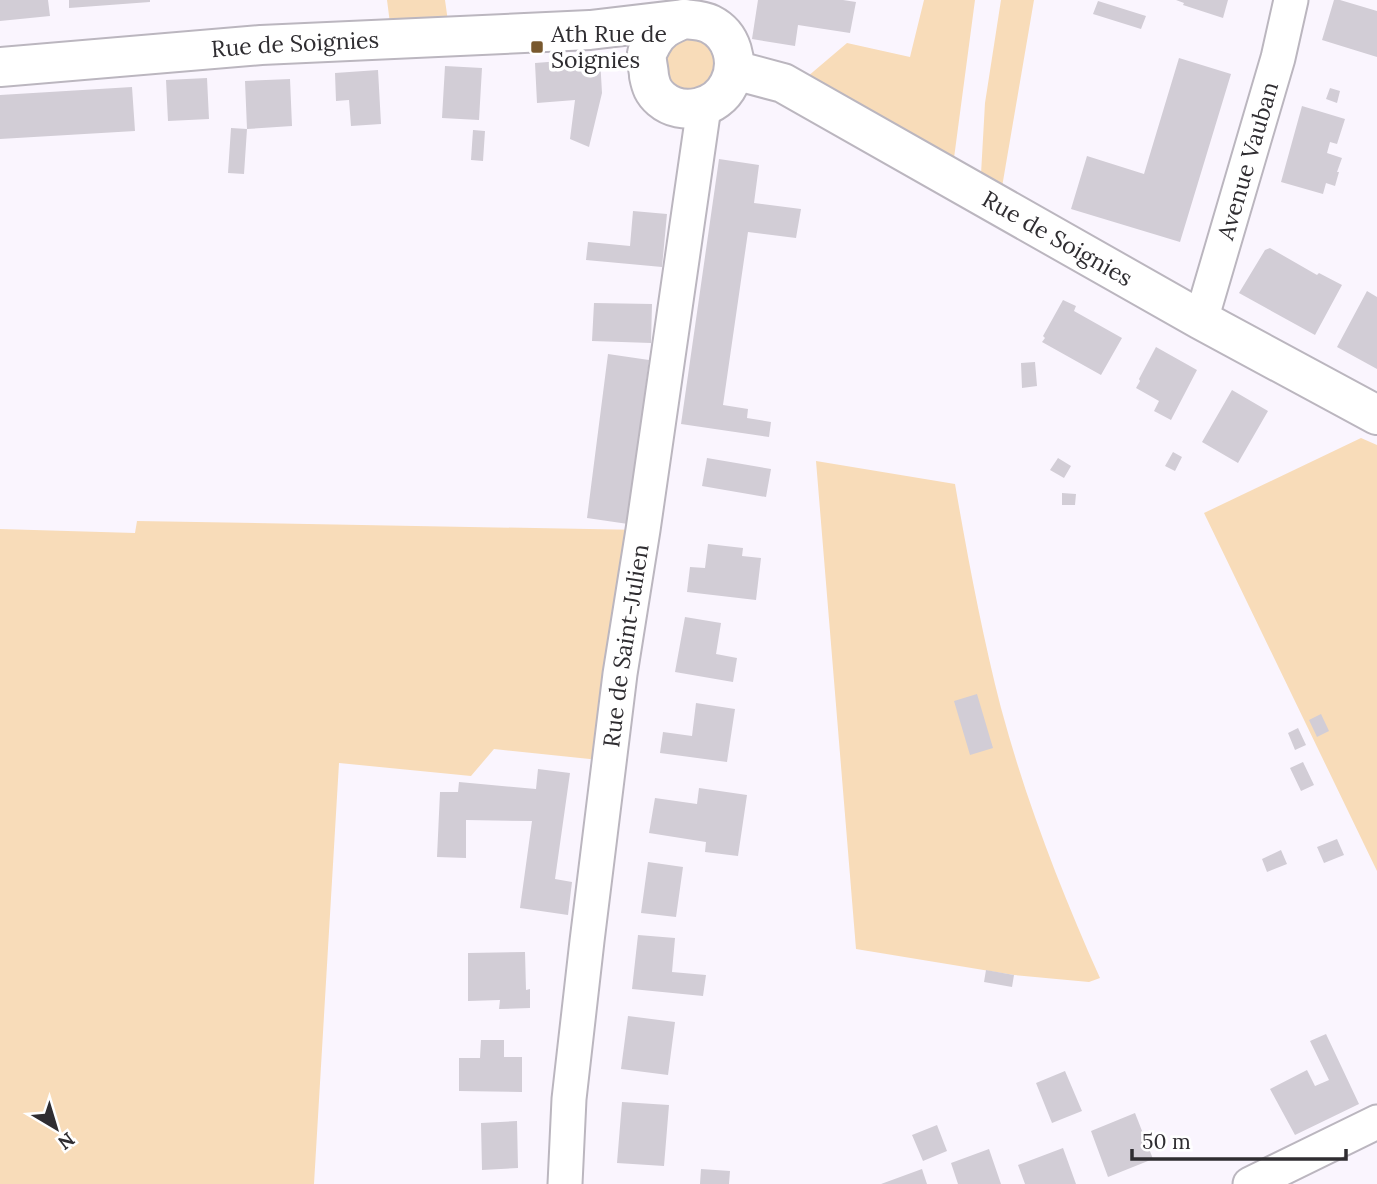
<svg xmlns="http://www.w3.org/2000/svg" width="1377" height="1184" viewBox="0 0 1377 1184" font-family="Lora,serif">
<rect width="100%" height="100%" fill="#faf5fe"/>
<!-- green -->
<path fill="#f8dcb9" d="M387,0h58l5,36 -58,3z
M924,0h51l-21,158 -20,-6 -127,-75 40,-34 63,14z
M1001,0h33l-32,187 -21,-13 4,-71z
M701,34l21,31 -23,30 -29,-6 -8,-41 8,-8z
M1361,438l16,7v426l-173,-358z
M816,461l139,23c13,75 27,150 46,224 25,93 60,183 99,270l-11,4 -75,-7 -158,-26z
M137,521l506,9 -34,231 -115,-12 -23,27 -132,-13 -25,421h-314v-655l135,4z"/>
<!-- building -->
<path fill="#d2cdd6" d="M0,0h48l2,16 -50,5z
M69,0h81v2l-81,6z
M758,0h85l13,2 -6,31 -52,-8 -3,21 -43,-7z
M1176,0h52l-5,18 -40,-13 1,-2z
M1334,0h6l37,11v46l-55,-17z
M1098,1l48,15 -5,13 -48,-15z
M600,58l2,35 -13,54 -19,-8 5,-39 -38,3 -2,-40z
M1179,58l52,16 -51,168 -109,-33 16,-53 57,18z
M445,66l37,2 -3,52 -37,-2z
M378,70l3,54 -30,2 -2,-26 -13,1 -1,-28z
M207,78l2,41 -41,2 -2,-41z
M290,79l2,47 -45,3 -2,-48z
M132,87l3,44 -135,8v-44z
M1330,88l10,3 -3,12 -11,-4z
M1302,106l43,13 -8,25 -7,-2 -3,11 15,5 -5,14h2l-4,14 -9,-3 -3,11 -42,-12z
M231,128l16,1 -3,45 -16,-1z
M473,130l12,1 -2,30 -12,-1z
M719,159l40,6 -5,38 47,6 -5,29 -48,-6 -25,173 25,4 -1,9 24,4 -2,15 -88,-13z
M633,211l34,3 -5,53 -76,-7 2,-18 42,4z
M1270,248l47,27 2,-2 23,12 -27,50 -76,-42 26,-43z
M1367,291l10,6v72l-40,-22z
M1063,300l13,6 -2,5 48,27 -21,37 -59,-33 3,-4 -2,-2z
M594,303l58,1 -1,39 -59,-2z
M1156,347l41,23 -26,50 -17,-9 5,-10 -23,-13 4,-7 -1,-2z
M608,354l41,6 -21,164 -41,-6z
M1035,362l2,24 -15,2 -1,-25z
M1232,390l36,21 -30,52 -36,-21z
M1173,452l9,5 -7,14 -10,-5z
M707,458l64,11 -5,28 -64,-11z
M1058,458l13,8 -7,12 -14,-8z
M1062,493l14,1 -1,11h-13z
M708,544l35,4 -1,8 19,2 -5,42 -69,-8 3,-25 15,1z
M685,617l36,6 -5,31 21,4 -4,24 -58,-10z
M977,694l16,54 -23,7 -16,-54z
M696,703l39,6 -8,53 -67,-9 3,-21 29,4z
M1321,714l8,17 -12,6 -8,-17z
M1298,728l8,17 -11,5 -7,-17z
M1303,762l11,23 -13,6 -11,-23z
M538,769l32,4 -15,106 17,3 -4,33 -48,-7 12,-87 -66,-1v38l-29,-1 3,-65h18l1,-10 77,7z
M699,788l48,7 -9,61 -33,-4 1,-10 -57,-9 6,-35 42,6z
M1337,839l7,16 -20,8 -7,-16z
M1281,850l6,14 -20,8 -5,-13z
M648,862l35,5 -7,50 -35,-4z
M638,935l37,3 -3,34 34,3 -3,21 -71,-7z
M525,952l1,38 4,-1v19l-31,1 1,-9 -32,1v-48z
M986,970l28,5 -2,12 -28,-5z
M628,1016l47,6 -7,53 -47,-6z
M1326,1034l33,70 -64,31 -25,-46 37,-19 8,16 14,-6 -19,-39z
M481,1040h23v17h18v35l-63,-1v-33h21z
M1065,1071l17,40 -30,12 -16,-40z
M622,1102l47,3 -5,61 -47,-3z
M1135,1113l18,46 -45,18 -17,-46z
M517,1121l1,47 -36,2 -1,-47z
M937,1125l10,26 -24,10 -11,-26z
M1063,1148l13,36h-51l-7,-19z
M989,1149l12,35h-43l-7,-21z
M701,1169l29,2 -1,13h-29z
M922,1169l5,15h-46z"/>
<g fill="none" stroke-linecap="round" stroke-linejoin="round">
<!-- street casing -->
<g stroke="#bbb6bf" stroke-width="37">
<g id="street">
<path id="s1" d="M1201,320l77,-262 13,-58"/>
<path id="s2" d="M565,1184l4,-85 18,-158 33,-267 23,-144 61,-423"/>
<path d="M1250,1184l127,-62"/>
</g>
</g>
<!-- secondary casing -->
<g stroke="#bbb6bf" stroke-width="42">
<g id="secondary">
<path d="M684,19c8,1 18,1 26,5 22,11 30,38 19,60 -12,25 -47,33 -68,15 -8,-7 -10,-13 -12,-23 0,-6 -3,-15 -2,-22 0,-3 3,-6 4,-9 7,-15 18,-20 33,-26z"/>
<path id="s3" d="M0,67l261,-22 329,-15 94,-11"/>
<path id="s4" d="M734,70l49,13 418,237 176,95"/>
</g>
</g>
<!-- street -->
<use href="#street" stroke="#fff" stroke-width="33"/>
<!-- secondary -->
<use href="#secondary" stroke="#fff" stroke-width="38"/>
</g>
<!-- markers -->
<rect fill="#78582e" stroke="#fff" stroke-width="2.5" x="530" y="40" width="14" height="14" rx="3.5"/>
<g text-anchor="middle" stroke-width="7" stroke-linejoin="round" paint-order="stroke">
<!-- poi labels -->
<g font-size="23" fill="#2f2d31" stroke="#fff" text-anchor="start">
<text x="551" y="42">Ath Rue de<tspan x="551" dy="26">Soignies</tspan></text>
</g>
<!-- street labels -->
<g font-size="23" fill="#2f2d31" stroke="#fff">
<text dy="8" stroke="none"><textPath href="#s3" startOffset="296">Rue de Soignies</textPath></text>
<text dy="8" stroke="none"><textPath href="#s1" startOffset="166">Avenue Vauban</textPath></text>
<text dy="8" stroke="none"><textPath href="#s4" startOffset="366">Rue de Soignies</textPath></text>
<text dy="8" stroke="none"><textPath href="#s2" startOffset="542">Rue de Saint-Julien</textPath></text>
</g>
</g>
<!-- north arrow -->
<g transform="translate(56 1128) rotate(142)" stroke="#ffffff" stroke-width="5" paint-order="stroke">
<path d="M0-5L12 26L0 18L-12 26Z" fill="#2f2d31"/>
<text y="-10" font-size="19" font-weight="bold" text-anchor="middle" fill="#2f2d31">N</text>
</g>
<!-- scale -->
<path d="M1132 1149v10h214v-10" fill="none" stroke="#2f2d31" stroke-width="3.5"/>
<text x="1142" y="1149" font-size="21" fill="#2f2d31" stroke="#ffffff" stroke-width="5" paint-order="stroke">50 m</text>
</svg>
